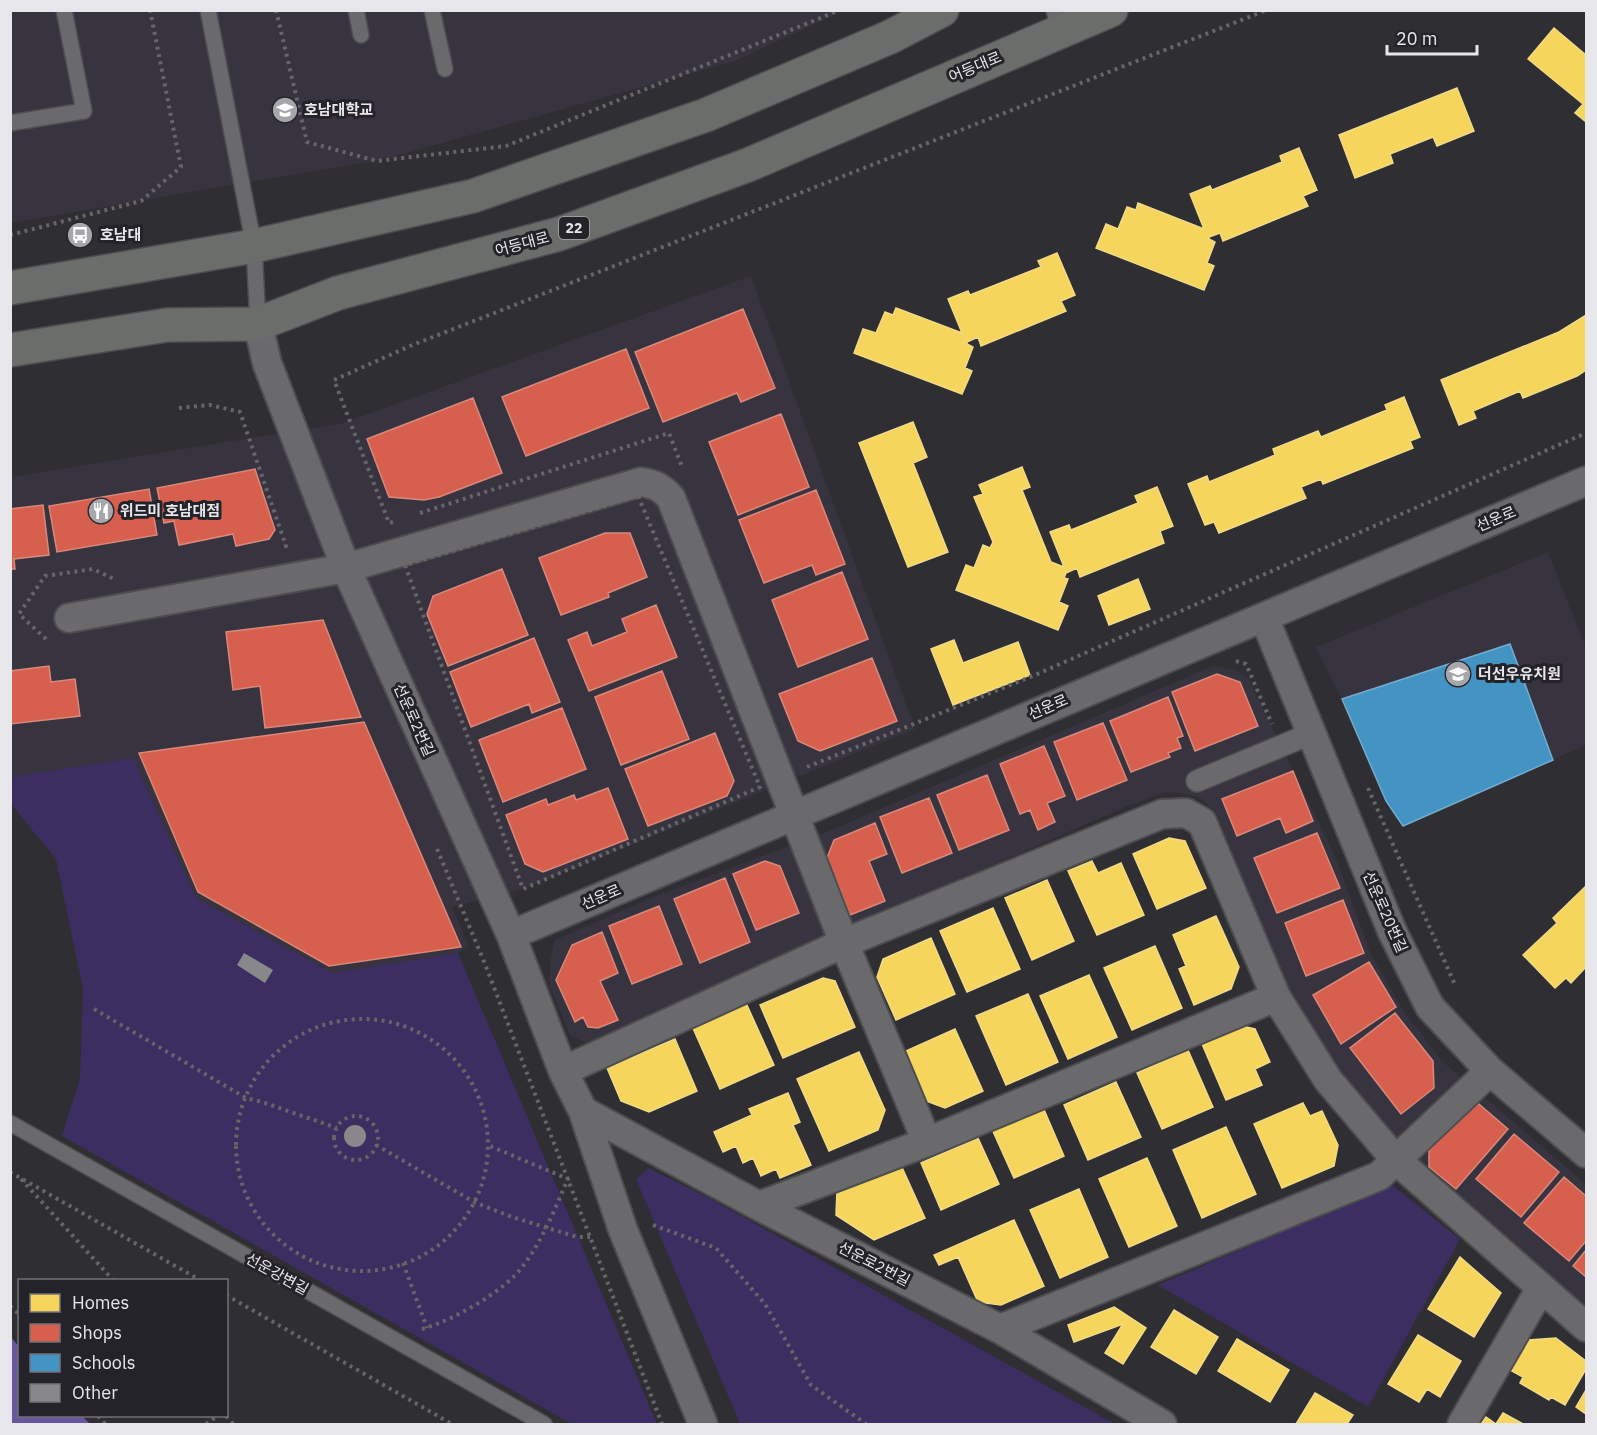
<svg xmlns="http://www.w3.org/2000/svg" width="1597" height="1435" viewBox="0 0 1597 1435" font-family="'IBM Plex Sans','Noto Sans KR',sans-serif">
<rect width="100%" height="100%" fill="#2f2e32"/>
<!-- built -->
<path fill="#373440" d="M11,11h831l-107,50 -350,98 -374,64z
M751,276l164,453 -392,160 -71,18 17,40 -11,6 -126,20 -136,-75 -63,-140 -122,19v-300l332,-54z
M1548,552l38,96v97l-183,81 -17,-25 -44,-102 -26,-52z
M1213,666l23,4 12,8 88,180 35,97 34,58 37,48 144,123v132l-141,-125 -59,-60 -58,-68 -47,-90 -65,-160 -17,-16 -32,-6 -44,17 -535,235 -18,-7 -20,-49v-27l5,-20 96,-42 178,-67z"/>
<!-- green -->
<path fill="#3d2e62" d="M133,758l63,140 136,75 126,-20 199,471h-85l-510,-288 18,-58 3,-89 -27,-130 -45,-55v-27z
M648,1168l63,31 404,225h-375l-104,-245z
M1392,1185l68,54 -92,168 -210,-122z"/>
<!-- water -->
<path fill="#68569f" d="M11,1337l8,10 1,69h62l8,8h-79z"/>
<!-- homes -->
<path fill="#f6d55c" stroke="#f2da87" stroke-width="1.5" d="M1554,28l32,27v67l-11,-9 8,-9 -55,-45z
M1457,88l17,43 -37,15 -4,-9 -43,17 3,9 -38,15 -16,-43z
M1299,148l18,42 -14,6 5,10 -85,35 -3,-8 -11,4v2l6,3 -8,21 7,3 -10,24 -108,-42 10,-24 12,5 9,-22 9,3 2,-7 66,26 -14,-35 20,-8 2,4 70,-28 -2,-6z
M1057,253l18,42 -14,6 5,10 -85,35 -3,-9 -11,5v2l6,3 -8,21 7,3 -10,23 -108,-41 9,-24 13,4 9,-21 8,3 3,-7 66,25 -14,-34 20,-8 2,4 71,-28 -3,-6z
M1586,315v55l-9,6 -54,22 -3,-7 -47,20 3,7 -17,7 -18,-45 118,-48z
M1404,397l16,40 -10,4 3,7 -90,36 -2,-5 -20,8 5,11 -87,35 -5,-11 -9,3 -17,-41 19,-8 2,6 66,-27 -2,-6 45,-18 3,6 66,-27 -2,-5z
M913,422l14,35 -14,6 35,89 -40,15 -49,-124z
M1022,467l8,20 -8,3 29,72 13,5 -14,-35 19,-7 2,5 67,-27 -3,-7 22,-9 16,39 -13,5 4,12 -84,34 -3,-9 -11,5 -2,5 4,1 -9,23 9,4 -10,24 -102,-40 10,-25 8,3 9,-23 7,3 3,-6 -19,-45 9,-3 -4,-9z
M1138,579l12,30 -41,16 -11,-29z
M954,640l9,23 55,-21 12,33 -77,30 -22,-56z
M1169,838l16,3 21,47 -49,21 -24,-55z
M1092,861l6,12 23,-10 23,52 -47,20 -29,-64z
M1047,880l27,61 -42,19 -27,-62z
M1586,886v81l-15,16 -5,-5 -11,10 -32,-33 34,-32 -4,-5z
M993,908l27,61 -53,23 -27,-61z
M1216,916l23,51 -8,22 -37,16 -15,-36 7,-3 -13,-31z
M931,938l24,56 -59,26 -19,-43 6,-18z
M1155,946l27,62 -50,22 -28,-62z
M1089,975l28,62 -49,22 -28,-63z
M823,978l12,3 20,46 -72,31 -23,-53z
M1028,994l30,68 -52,23 -30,-69z
M746,1003l28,62 -54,24 -28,-63z
M1242,1026l13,3 15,33 -15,7 7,16 -36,15 -24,-56z
M955,1029l28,62 -38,17 -19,-7 -22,-49z
M675,1039l22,52 -48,21 -28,-11 -14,-33z
M1188,1050l25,57 -51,22 -25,-56z
M859,1052l26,58 -7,20 -49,21 -32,-72z
M1116,1082l25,55 -53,23 -24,-55z
M788,1093l12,29 -7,3 18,40 -31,13 -4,-9 -15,7 -8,-18 -10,5 -7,-17 -13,6 -9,-20 38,-17 -3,-6z
M1303,1103l7,13 12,-5 16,34 -4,21 -52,22 -28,-64z
M1042,1105l22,51 -50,22 -23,-51z
M1226,1127l30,67 -54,24 -29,-68z
M978,1138l21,46 -58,26 -20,-47z
M1147,1158l30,68 -48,21 -30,-68z
M900,1163l25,55 -51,22 -38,-25 1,-25z
M1079,1189l29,68 -48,21 -30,-68z
M1014,1220l30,66 -43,19 -23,-3 -20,-45 -19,8 -5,-10z
M1460,1257l41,36 -27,44 -46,-28z
M1114,1307l32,21 -23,36 -18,-11 18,-29 -49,18 -6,-17z
M1174,1310l44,27 -22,37 -45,-27z
M1418,1335l43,26 -21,36 -13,-8 -8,13 -31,-18z
M1556,1338l30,23v8l-21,36 -14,-8 -2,3 -29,-17 3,-6 -13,-7 18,-30z
M1237,1339l52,31 -19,32 -52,-31z
M1586,1390v24l-10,-7z
M1315,1393l38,22 -6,9h-51z
M1503,1413l20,11h-42l5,-7 10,7z"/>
<!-- shops -->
<path fill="#d6604d" stroke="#db887c" stroke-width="1.5" d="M743,309l32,79 -34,14 -4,-9 -74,29 -28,-70z
M626,349l23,59 -123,48 -24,-59z
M473,398l29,75 -63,24 -15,3 -35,-3 -22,-58z
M781,414l28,73 -71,28 -29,-73z
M255,469l20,61 -6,9 -33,7 -3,-12 -54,11 -5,-24 -10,2 -7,-35z
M149,489l8,46 -100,17 -8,-46z
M816,490l29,74 -29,11 -4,-10 -48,18 -25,-63z
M43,505l6,50 -35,4 1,10h-5v-60z
M605,533h25l17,44 -39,16 1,4 -48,18 -22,-57z
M502,569l26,66 -80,31 -21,-52 6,-18z
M842,572l26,67 -70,28 -26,-67z
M656,605l21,52 -88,34 -21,-51 19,-8 5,14 35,-14 -5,-13z
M323,620l38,97 -96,11 -5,-42 -27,4 -7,-58z
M534,638l26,64 -28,11 -3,-9 -58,23 -21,-55z
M872,658l25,63 -77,30 -22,-10 -19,-47z
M49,666l2,16 24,-3 5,37 -70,8v-53z
M662,671l27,68 -68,26 -26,-68z
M1217,674l23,8 18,44 -63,25 -23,-59z
M1168,697l15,39 -6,2 4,10 -13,5 2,4 -39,15 -21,-51z
M562,708l24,61 -83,33 -24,-62z
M364,722l97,225 -132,19 -131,-74 -59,-139z
M1103,723l24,57 -50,20 -23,-58z
M715,733l19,48 -7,15 -79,30 -23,-57z
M1044,746l21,50 -18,7 8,19 -17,8 -8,-20 -10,4 -20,-50z
M1293,771l20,50 -27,12 -6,-15 -43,18 -15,-37z
M987,775l22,55 -50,20 -22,-55z
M608,788l20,51 -85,33 -18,-8 -19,-49 40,-16 2,6 26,-10 2,5z
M929,798l23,55 -50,20 -22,-56z
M875,823l12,31 -18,7 16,40 -35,14 -23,-57 7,-18z
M1317,833l23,55 -63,25 -23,-55z
M765,861l15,5 19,47 -43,17 -23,-56z
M725,878l25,64 -50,21 -26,-64z
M1343,900l21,53 -58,23 -21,-53z
M659,906l23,58 -50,20 -23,-58z
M602,932l16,41 -18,8 18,39 -20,8 -10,-1 -5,-10 -8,5 -19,-42 16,-35z
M1369,962l27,45 -55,37 -28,-49z
M1395,1013l38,48 1,27 -33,26 -51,-66z
M1473,1099l35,30 -52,60 -27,-22v-17z
M1514,1134l45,38 -38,45 -45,-38z
M1564,1177l22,19v45l-17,20 -45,-38z
M1586,1250v27l-13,-11z"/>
<!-- schools -->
<path fill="#4393c3" stroke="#74accf" stroke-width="1.5" d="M1510,644l43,116 -150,66 -17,-25 -44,-102z"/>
<!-- building -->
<path fill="#88888b" d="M244,953l29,17 -8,13 -28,-18z
M344 1136a11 11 0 1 1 22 0a11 11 0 1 1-22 0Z"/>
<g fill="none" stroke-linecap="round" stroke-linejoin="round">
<!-- service casing -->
<g stroke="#4d4d50" stroke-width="18">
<path id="service" d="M208,10l46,236 4,78
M356,10l5,25
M432,10l13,59
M1054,10l5,21
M10,123l74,-12 -20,-101
M10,1123l534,301"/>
</g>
<!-- pedestrian casing -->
<g stroke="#4d4d50" stroke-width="24">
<path id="pedestrian" d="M1197,781l113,-47"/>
</g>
<!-- minor casing -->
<g stroke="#4d4d50" stroke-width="32">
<path id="minor" d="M258,324l9,39 79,205 165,367 52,136 20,40 40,119 80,194
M1264,617l128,314 38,76 60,64 96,82
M69,618l277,-50 295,-86c14,2 21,6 30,16l173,445 83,199
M511,935l1075,-454
M563,1071l281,-128 318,-129 24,-1 16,9 74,175 52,83 67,79 191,168
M583,1111l176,95 241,123 162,95
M759,1206l168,-64 349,-145
M1000,1329l379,-153 111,-105
M1462,1424l79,-136"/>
</g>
<!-- primary casing -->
<g stroke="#4d4d50" stroke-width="36">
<path id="primary" d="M10,288l244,-42 219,-50 233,-81 184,-78 52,-27
M10,350l157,-25 91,-1 80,-31 221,-59 189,-69 363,-155"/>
</g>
<!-- path -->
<path stroke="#666568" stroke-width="4" stroke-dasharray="3 4.5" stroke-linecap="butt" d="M276,10l31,132 70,19 129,-15 334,-136
M10,235l131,-34 40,-34 -31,-157
M179,408l31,-3 30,7 46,134 -4,1
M638,496l122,291 -237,102 -118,-324z
M420,513l249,-80 13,34
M393,522l-4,1 -55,-143 76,-34 857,-336
M46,639l-27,-25 26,-38 48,-7 21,10
M1236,661l10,3 26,60
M807,767l228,-92 551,-242
M1368,788l88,199
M437,849l48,115 177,460
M94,1009l152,89 16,4 75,26
M236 1145a126 126 0 1 1 252 0a126 126 0 1 1-252 0Z
M334 1138a22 22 0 1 1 44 0a22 22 0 1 1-44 0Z
M376,1145l98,57 38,15 65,20h13
M10,1172l190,108
M21,1179l92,101
M653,1225l63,23 49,56 46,81 55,39
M403,1263l24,65
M226,1295l226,129
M10,1306l10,9
M422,1329c30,-8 83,-38 101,-63 20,-26 32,-58 45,-87l-78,-33
M98,1416l7,8
M226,1416l7,8
M206,1424l11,-8"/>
<!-- service -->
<use href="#service" stroke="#6a696c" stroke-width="15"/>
<!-- pedestrian -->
<use href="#pedestrian" stroke="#6a696c" stroke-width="21"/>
<!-- minor -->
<use href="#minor" stroke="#6a696c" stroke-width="28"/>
<!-- primary -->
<use href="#primary" stroke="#6a6d6a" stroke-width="33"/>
</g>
<!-- icons -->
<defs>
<g id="university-disc" transform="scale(1.35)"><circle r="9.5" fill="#a7a6aa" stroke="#242329"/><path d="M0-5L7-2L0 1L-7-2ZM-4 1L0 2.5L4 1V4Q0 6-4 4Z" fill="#fff"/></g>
<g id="bus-disc" transform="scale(1.35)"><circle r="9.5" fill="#a7a6aa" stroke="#242329"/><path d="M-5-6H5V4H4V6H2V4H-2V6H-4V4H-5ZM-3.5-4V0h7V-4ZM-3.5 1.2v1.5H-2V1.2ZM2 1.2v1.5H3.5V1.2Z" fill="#fff"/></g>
<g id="restaurant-disc" transform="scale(1.35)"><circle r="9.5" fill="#a7a6aa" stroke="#242329"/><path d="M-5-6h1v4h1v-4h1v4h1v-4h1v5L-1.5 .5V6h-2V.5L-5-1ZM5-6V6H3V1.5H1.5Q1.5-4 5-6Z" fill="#fff"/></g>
<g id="school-disc" transform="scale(1.35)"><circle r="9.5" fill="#a7a6aa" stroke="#242329"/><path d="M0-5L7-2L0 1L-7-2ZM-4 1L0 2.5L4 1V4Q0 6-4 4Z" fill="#fff"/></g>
</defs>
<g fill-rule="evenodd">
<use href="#university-disc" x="285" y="110"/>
<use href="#bus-disc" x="80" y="235"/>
<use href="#restaurant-disc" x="101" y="511"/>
<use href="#school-disc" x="1458" y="674"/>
</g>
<g text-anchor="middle" stroke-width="6" stroke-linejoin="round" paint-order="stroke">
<!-- shield labels -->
<rect fill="#242329" stroke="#acacb1" stroke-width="1.5" x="559" y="217" width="30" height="22" rx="4.5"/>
<g font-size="14" font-weight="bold" fill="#e7e7eb">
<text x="574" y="233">22</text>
</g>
<!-- street labels -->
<g font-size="15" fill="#e7e7eb" stroke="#242329">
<text transform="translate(975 67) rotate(-23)" y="5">어등대로</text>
<text transform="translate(522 244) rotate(-15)" y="5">어등대로</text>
<text transform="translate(1496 519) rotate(-23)" y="5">선운로</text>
<text transform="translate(1048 707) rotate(-23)" y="5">선운로</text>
<text transform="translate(414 720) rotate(66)" y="5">선운로2번길</text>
<text transform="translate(601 897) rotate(-23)" y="5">선운로</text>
<text transform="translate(1385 912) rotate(66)" y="5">선운로20번길</text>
<text transform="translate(874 1264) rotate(27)" y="5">선운로2번길</text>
<text transform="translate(277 1274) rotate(29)" y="5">선운강변길</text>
</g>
<!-- poi labels -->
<g font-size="15" font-weight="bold" fill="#e7e7eb" stroke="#242329" text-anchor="start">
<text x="304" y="115">호남대학교</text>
<text x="100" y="240">호남대</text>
<text x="120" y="516">위드미 호남대점</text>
<text x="1478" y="679">더선우유치원</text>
</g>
</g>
<!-- border -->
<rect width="1597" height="1435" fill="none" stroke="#e7e7eb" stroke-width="24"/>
<!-- legend -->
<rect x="18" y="1279" width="210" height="138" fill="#242329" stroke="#727177" stroke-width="1.5"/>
<rect x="30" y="1294" width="30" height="18" fill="#f6d55c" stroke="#727177" stroke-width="1.5"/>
<text x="72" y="1309" font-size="18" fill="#e7e7eb">Homes</text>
<rect x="30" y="1324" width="30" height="18" fill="#d6604d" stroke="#727177" stroke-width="1.5"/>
<text x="72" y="1339" font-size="18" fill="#e7e7eb">Shops</text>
<rect x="30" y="1354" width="30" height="18" fill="#4393c3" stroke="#727177" stroke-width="1.5"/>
<text x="72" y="1369" font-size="18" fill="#e7e7eb">Schools</text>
<rect x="30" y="1384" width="30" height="18" fill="#88888b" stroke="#727177" stroke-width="1.5"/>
<text x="72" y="1399" font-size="18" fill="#e7e7eb">Other</text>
<!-- scale -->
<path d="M1387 45v9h90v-9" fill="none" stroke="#e7e7eb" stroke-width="3"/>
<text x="1396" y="45" font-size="18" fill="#e7e7eb" stroke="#242329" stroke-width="4.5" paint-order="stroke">20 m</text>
</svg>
